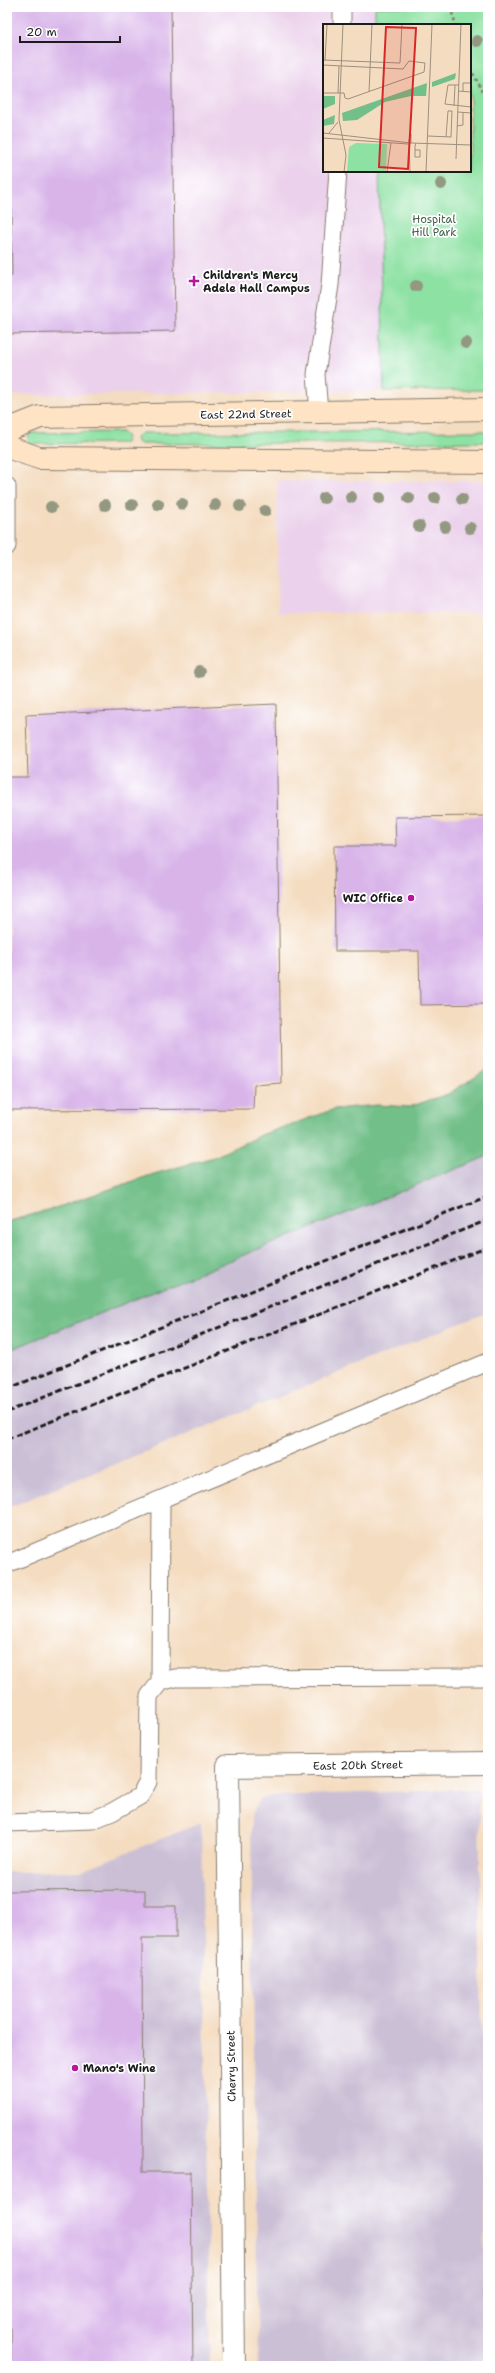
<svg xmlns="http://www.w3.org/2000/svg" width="495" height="2373" viewBox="0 0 495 2373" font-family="'Shantell Sans',sans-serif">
<rect width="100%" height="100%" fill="#fff"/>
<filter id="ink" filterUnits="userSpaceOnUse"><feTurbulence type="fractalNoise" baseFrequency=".025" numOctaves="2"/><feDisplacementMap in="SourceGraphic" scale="8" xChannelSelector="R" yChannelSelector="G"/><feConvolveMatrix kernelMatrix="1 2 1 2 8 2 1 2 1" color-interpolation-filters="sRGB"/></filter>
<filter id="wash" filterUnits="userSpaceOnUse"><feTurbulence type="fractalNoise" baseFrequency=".012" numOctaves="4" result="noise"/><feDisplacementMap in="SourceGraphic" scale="16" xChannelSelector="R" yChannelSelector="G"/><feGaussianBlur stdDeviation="0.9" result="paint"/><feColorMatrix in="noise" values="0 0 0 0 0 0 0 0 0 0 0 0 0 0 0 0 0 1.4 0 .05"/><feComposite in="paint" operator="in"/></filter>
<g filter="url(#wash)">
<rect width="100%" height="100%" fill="#f4dcc0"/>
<!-- built -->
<path fill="#ebd1eb" d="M7,7h368v18h-51v146h55l5,220 -377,4z
M277,481h211v132h-210z"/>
<!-- industrial -->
<path fill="#cbbfd5" d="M488,1156v156l-481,196v-157z
M479,1789l7,577h-228l-7,-548 5,-13 6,-7 10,-2z
M201,1823l9,543h-203v-494l73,-1z"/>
<!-- green -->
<path fill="#8de1a3" stroke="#547e60" d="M375,7h113v383l-104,1 -5,-220h91v-146h-95z
M484,431l4,1v8l-4,2 -343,2 -4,-2 -1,-4 5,-5z
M122,432l5,5 -2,6 -94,1 -3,-2 1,-9z"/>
<!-- forest -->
<path fill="#72bf89" stroke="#476e52" d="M488,1069v87l-481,195v-129l48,-14 99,-34 60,-17 47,-22 74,-26 43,-4 31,2 39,-13z"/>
<g id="blocks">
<!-- building -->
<path fill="#d8b4e9" d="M8,7h163l4,324 -168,3v-57l5,-1z
M276,704l5,379 -27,2 -1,24 -244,1 -2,-333h21l-2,-62z
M488,816v188l-68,1 -1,-54h-84l-1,-105h62l-1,-29z
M145,1890v16h31v32h-34l1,234h48l2,194h-182v-38h-4v-437z"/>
</g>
</g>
<g filter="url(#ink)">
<use href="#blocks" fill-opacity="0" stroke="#887c6e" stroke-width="1"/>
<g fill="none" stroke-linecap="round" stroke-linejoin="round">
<!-- service casing -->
<g stroke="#887c6e" stroke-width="19">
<path id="service" d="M342,7v18
M319,413l-3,-39 14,-89 8,-114
M7,486v60
M7,1564l481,-202
M160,1682l1,-181
M7,1823l85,-3 20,-8 28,-16 8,-14 1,-86 11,-14 15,-4 313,-1"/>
</g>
<!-- minor casing -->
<g stroke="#887c6e" stroke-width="24">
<path id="minor" d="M234,2366l-6,-600 260,-3"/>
</g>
<!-- secondary casing -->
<g stroke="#887c6e" stroke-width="24">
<path id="secondary" d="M7,430l33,-13 448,-8
M7,447l32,11 449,4"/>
</g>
<!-- path -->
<path stroke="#887c6e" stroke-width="2.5" stroke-dasharray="3 3" stroke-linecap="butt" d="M450,7l6,18
M470,68l18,33"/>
<!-- service -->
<use href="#service" stroke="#fff" stroke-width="17"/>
<!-- minor -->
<use href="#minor" stroke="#fff" stroke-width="22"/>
<!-- secondary -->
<use href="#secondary" stroke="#fee4c5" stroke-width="22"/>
<!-- rail -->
<path stroke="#1c1c1c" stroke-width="3" stroke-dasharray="6 3" stroke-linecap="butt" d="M7,1389l481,-193
M7,1412l481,-192
M7,1439l481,-192"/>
</g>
<!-- trees -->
<g fill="#939880">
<circle cx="477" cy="41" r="6"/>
<circle cx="441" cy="184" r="6"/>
<circle cx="416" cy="286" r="6"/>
<circle cx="466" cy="343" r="6"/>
<circle cx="351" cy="497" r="6"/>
<circle cx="324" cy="498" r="6"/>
<circle cx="380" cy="498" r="6"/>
<circle cx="409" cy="498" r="6"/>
<circle cx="435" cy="498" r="6"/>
<circle cx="462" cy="499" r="6"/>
<circle cx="158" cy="504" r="6"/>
<circle cx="182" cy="504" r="6"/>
<circle cx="105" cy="505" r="6"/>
<circle cx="132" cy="505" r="6"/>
<circle cx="215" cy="505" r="6"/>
<circle cx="240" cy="506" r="6"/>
<circle cx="51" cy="507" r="6"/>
<circle cx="265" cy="511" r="6"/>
<circle cx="419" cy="526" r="6"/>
<circle cx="445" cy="527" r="6"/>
<circle cx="470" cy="528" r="6"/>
<circle cx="199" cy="672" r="6"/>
</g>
</g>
<!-- markers -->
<g fill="#b5179e" stroke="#fff" stroke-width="1.5">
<path d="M192 275h4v4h4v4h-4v4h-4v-4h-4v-4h4z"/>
<circle cx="411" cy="898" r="4"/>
<circle cx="75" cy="2068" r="4"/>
</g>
<g text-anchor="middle" stroke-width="3.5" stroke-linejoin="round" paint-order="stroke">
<!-- park labels -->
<g font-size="11" fill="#44614b" stroke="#fff">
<text x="434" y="223">Hospital<tspan x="434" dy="13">Hill Park</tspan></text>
</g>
<!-- poi labels -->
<g font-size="11" font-weight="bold" fill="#1c1c1c" stroke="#fff" text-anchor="start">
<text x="203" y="279">Children's Mercy<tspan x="203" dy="13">Adele Hall Campus</tspan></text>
<text x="403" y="902" text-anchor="end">WIC Office</text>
<text x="83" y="2072">Mano's Wine</text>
</g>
<!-- street labels -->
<g font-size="11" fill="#1c1c1c" stroke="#fff">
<text transform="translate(246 414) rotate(-1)" y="4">East 22nd Street</text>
<text transform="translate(358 1765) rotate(-1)" y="4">East 20th Street</text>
<text transform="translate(231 2066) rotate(-91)" y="4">Cherry Street</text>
</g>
</g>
<!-- overview -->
<g transform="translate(323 24)">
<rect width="148" height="148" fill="#f4dcc0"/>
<path d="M33,119l31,1 -1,28h-39l2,-25z" fill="#8de1a3"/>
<path d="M133,49l-1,6 -23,8v-5zM104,59l-1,13h-15l-26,6 -28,18 -14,1 -1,-8zM0,72h12v8l-12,5zM12,91l-1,9 -11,2v-6z" fill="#72bf89"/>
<path fill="none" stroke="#9e8f7e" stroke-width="1" d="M20,0l-4,96 7,35 -2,17M0,36l77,3 2,-39M2,36l2,-36M0,41l80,4 6,-8 16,2 -1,9 -76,27 -3,-1 -1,-5h-21M136,61h-11l-3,19 26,3M135,67l13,1M140,67v-8h8M46,68l3,-68M15,69l1,-27M131,82l1,-21M135,88l13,1M134,102l6,-1v-13M0,109l88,10 60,2M6,109l9,-11M105,112l23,1 1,-26h-4l-2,26M0,114l85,6M92,126h5v7h-5v-11l1,-3M133,135l5,-135M64,148l4,-29M87,148l-1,-32 2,-6v9M103,148l6,-148"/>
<path fill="#d62828" fill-opacity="0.15" stroke="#d62828" stroke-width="2" d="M63,3l30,1 -8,141 -29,-2z"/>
<rect width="148" height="148" fill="none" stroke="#1c1c1c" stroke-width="2"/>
</g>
<!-- margin -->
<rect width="495" height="2373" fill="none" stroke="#fff" stroke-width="24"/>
<!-- scale -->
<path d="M20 36v6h100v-6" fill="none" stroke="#1c1c1c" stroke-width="2"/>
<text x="26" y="36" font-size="12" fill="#1c1c1c" stroke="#ffffff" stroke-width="3" paint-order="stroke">20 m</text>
</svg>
